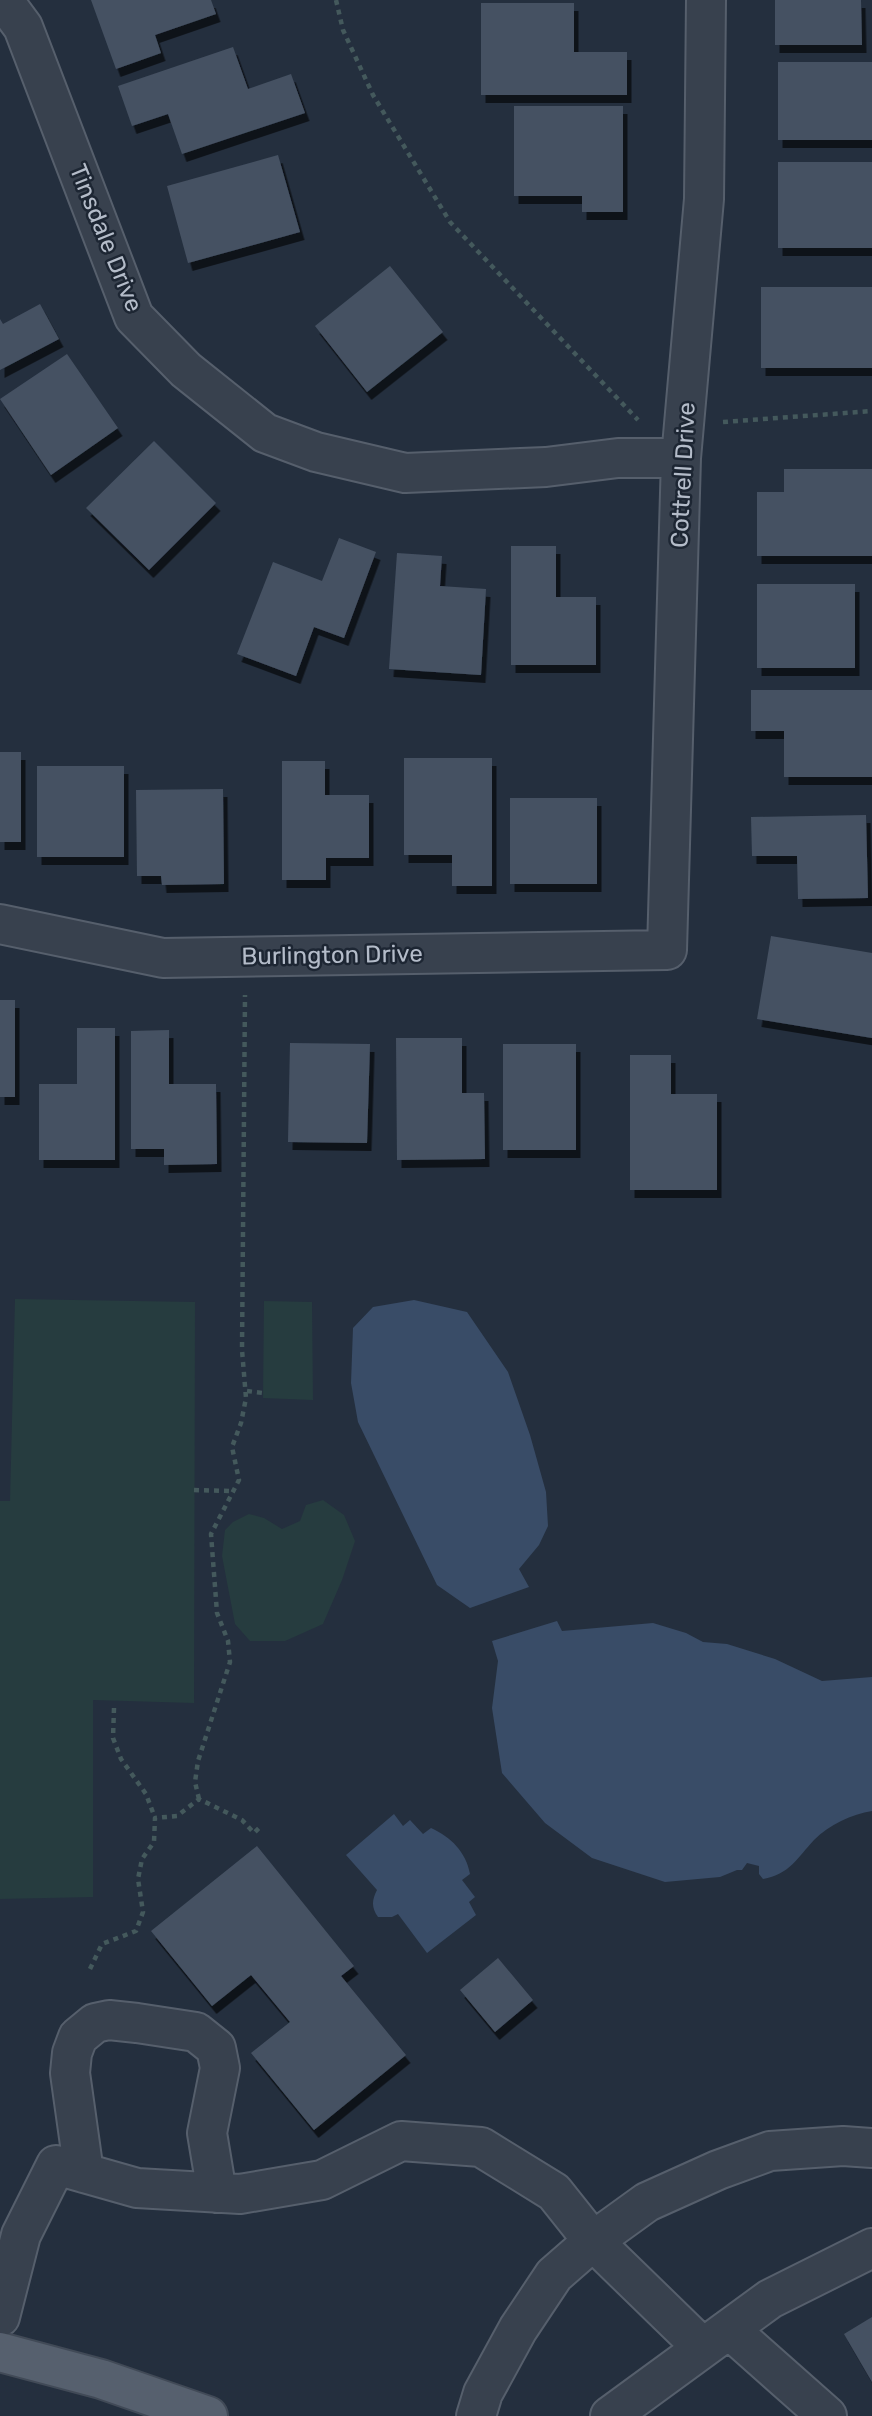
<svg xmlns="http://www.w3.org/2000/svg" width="872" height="2416" viewBox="0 0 872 2416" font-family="Rubik,sans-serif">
<defs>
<filter id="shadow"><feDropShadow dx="4.5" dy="8" stdDeviation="0" flood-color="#0009"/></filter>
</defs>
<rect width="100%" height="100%" fill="#242f3e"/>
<!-- green -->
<path fill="#263c3f" d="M15,1299l180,3 -1,401 -101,-3v197l-93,2v-398h10z
M264,1301l48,1 1,98 -50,-2z
M323,1500l21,15 11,26 -13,39 -19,44 -38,17h-35l-15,-17 -13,-68 3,-26 8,-8 16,-8 15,4 18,11 18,-8 6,-16z"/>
<!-- water -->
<path fill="#394c67" d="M414,1300l53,12 41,60 22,63 16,57 2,34 -9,19 -20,24 10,18 -59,21 -33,-23 -79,-163 -7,-39 2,-55 20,-21z
M557,1621l5,10 91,-8 33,10 17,9 24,2 48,15 47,22 50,-4v134c-20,3 -43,14 -58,29 -16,17 -25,35 -51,39l-4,-5v-8l-12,-3 -5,7h-5l-17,7 -55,5 -73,-24 -47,-35 -43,-50 -10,-65 6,-47 -6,-20z
M394,1814l9,12 7,-6 13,14 8,-6c20,9 35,24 39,46l-8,6 13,17 -6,5 7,13 -49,38 -29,-39 -6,3h-14c-7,-10 -6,-17 -1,-27l-31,-35z"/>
<!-- building -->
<path fill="#455162" filter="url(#shadow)" d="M91,0h120l5,14 -61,21 6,18 -45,16z
M775,0h86l1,45h-87z
M481,3h93v49h53v43h-146z
M233,47l15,42 43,-15 14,39 -123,41 -14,-40 -36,12 -14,-40z
M778,62h94v78h-94z
M514,106h109v106h-41v-16h-68z
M278,155l22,77 -112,31 -21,-77z
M778,162h94v86h-94z
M390,266l53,66 -76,60 -52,-66z
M761,287h111v81h-111z
M40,304l19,35 -59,31v-51l3,5z
M67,354l51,74 -67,47 -51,-76z
M154,441l62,62 -67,67 -63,-62z
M784,469h88v87h-115v-64h27z
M339,538l37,14 -32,86 -30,-11 -18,49 -59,-22 36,-92 49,19z
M511,546h45v51h40v68h-85z
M397,553l45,3 -2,30 46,3 -5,86 -92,-6z
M757,584h98v84h-98z
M751,690h121v87h-88v-46h-33z
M0,752h21v90h-21z
M404,758h88v128h-40v-31h-48z
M282,761h43v34h44v63h-43v22h-44z
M37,766h87v91h-87z
M223,789l1,95 -62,1 -1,-9h-24l-1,-86z
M510,798h87v86h-87z
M866,815l2,83 -70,1 -1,-43h-45l-1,-39z
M771,936l101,17v85l-115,-19z
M0,1000h15v97h-15z
M77,1028h38v132h-76v-76h38z
M169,1030v54h47l1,80 -53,1v-16h-33v-118z
M396,1038h66v55h22l1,66 -88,1z
M290,1043l80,1 -3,99 -79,-1z
M503,1044h73v106h-73z
M630,1055h41v39h46v96h-87z
M257,1846l97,120 -13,10 65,79 -92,75 -63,-77 39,-31 -39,-47 -39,31 -61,-75z
M498,1958l35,42 -38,32 -35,-42z
M872,2317v65l-28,-48z"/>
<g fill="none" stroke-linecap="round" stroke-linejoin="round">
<!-- minor casing -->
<g stroke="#565f6c" stroke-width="42">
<path id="minor" d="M3,0l20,27 111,290 52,53 79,63 51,19 89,21 141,-6 72,-9h63
M0,924l163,34 504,-8 14,-492 23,-259 2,-199
M84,2173l-14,-100 2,-20 6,-16 17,-14 14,-3 28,3 59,9 20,16 4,20 -13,65 10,60
M0,2317l21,-82 35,-70 81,23 103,6 82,-14 79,-39 80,6 73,45 39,49 110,107
M729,2329l98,87
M476,2416l7,-23 35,-64 36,-54 39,-34 54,-39 71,-32 52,-19 73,-5 29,2
M610,2416l160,-117 102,-51"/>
</g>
<!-- major casing -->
<g stroke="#414a57" stroke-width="42">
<path id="major" d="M0,2352l101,27 107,37"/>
</g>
<!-- path -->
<path stroke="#44595c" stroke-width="4.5" stroke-dasharray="5 5" stroke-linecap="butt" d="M336,0l7,30 30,65 77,127 188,198
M723,422l149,-11
M247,1391l16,2
M194,1490l39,1
M114,1708l-1,30 8,21 25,35 9,24
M199,1799l-4,-17 3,-21 32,-99 -2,-21 -11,-28 -6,-79 28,-54 -7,-33 9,-24 5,-25 -4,-48 3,-355
M90,1969l12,-25 34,-13 7,-19 -5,-33 4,-20 12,-17 1,-24 22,-2 22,-17 43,21 12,13 7,-7"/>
<!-- minor -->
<use href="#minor" stroke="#38414e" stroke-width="38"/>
<!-- major -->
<use href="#major" stroke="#56606e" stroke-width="38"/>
</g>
<g text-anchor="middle" stroke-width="5" stroke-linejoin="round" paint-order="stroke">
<!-- street labels -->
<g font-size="24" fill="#b4bcc9" stroke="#1d2633">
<text transform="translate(106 238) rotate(68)" y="8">Tinsdale Drive</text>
<text transform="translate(683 475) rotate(-87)" y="8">Cottrell Drive</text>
<text transform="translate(332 955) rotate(-1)" y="8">Burlington Drive</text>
</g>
</g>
</svg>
